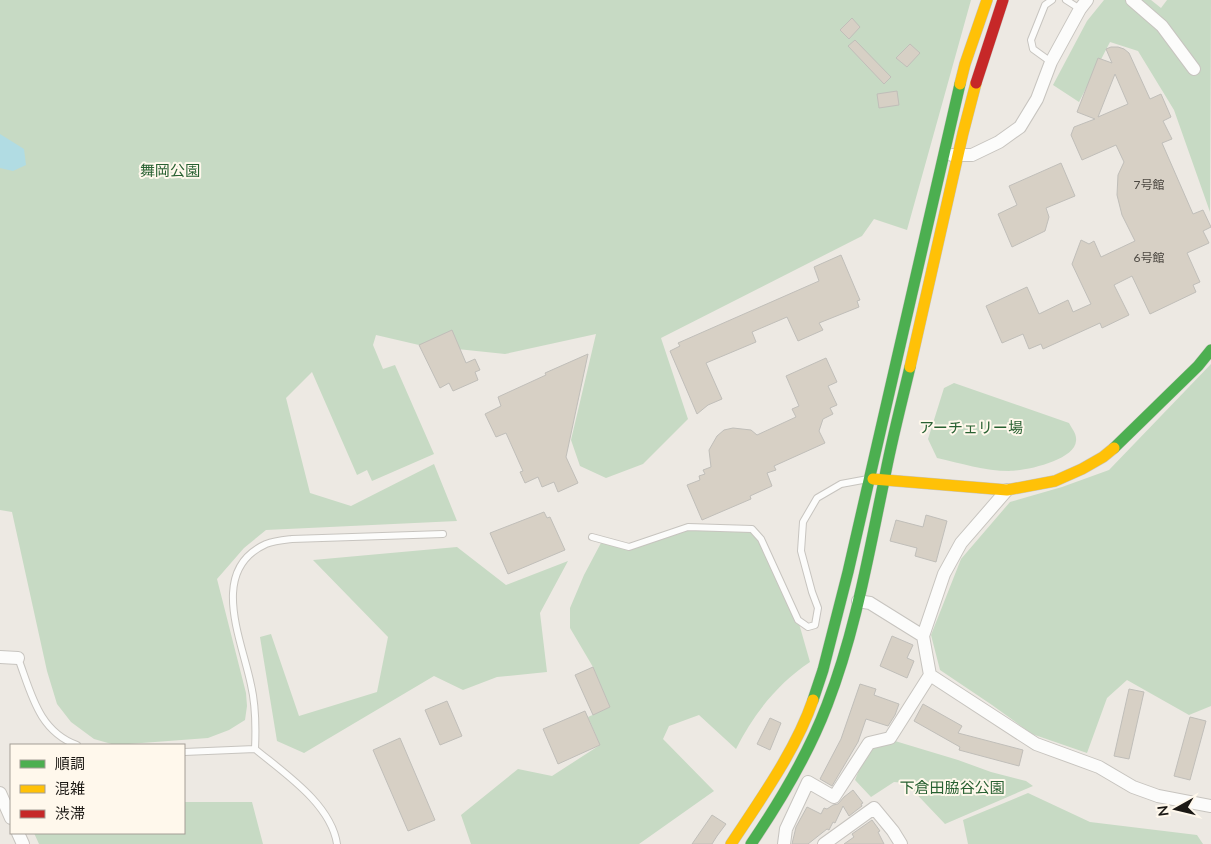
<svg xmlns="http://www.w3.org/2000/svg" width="1211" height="844" viewBox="0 0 1211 844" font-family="Lato,'Noto Sans JP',sans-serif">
<rect width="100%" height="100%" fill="#ede9e3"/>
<!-- green -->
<path fill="#c7dac4" d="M0,0h971l-64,230 -33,-11 -12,17 -201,102 27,81 -45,45 -37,14 -26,-12 -9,-26 25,-106 -91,20 -86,-9 -43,-10 -3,10 10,24 12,-4 39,89 -62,27 -5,-11 -10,5 -45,-103 -26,26 24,95 41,13 83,-42 23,57 -191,9 -22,18 -27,31 29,114 1,13 -2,14 -16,10 -21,8 -93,7 -21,-6 -23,-17 -14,-18 -10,-33 -35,-159 -12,-2z
M1104,0h47l10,8 6,-8h44l-1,212 -36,-102 -36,-59 -28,-9 -31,60 -26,-17 34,-64z
M1211,364v342l-22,9 -62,-35 -20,18 -20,55 -55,-19 -40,-29 -52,-35 -9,-35 30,-76 49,-57 52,-15 47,-17z
M954,383l115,40c3,6 8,11 7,18 -1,19 -50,30 -67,30 -24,0 -49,-8 -72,-13l-9,-19 16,-51z
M688,527l64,2 9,10 37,81 12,42c-33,22 -57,53 -74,87l-37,-34 -30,11 -6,13 51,52 -75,53h-168l-10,-29 57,-46 34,7 48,-31 -12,-28 22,-10 -17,-40 -23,-39v-20l14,-33 18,-34 27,6z
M457,547l49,38 62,-24 -28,52 7,59 -50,5 -34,13 -29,-14 -130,77 -27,-12 -17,-104 11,-3 28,82 78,-24 11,-55 -75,-77z
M895,741l63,19 33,12 35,9 7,5 -88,38 -39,-41 -12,-1 -23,15 -16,-17 8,-20 9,-14z
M1028,793l62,29 107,13 6,9h-235l-5,-24z
M184,802h68l11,42h-224l-5,-11h150z"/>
<!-- water -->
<path fill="#b1dce3" d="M0,134l24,15 2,16 -13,6 -13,-3z"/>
<!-- building -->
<path fill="#d7d0c5" stroke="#c0beb9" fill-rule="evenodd" d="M852,18l8,9 -11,12 -9,-9z
M855,40l36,37 -7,7 -36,-38z
M910,44l10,9 -13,14 -11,-9z
M1111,47h7l6,2 5,4 21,46 11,-5 10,23 -8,4 9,18 -10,4 31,71 10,-4 8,17 -8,4 6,12 -22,10 13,29 -7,3 3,7 -46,22 -18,-38 -18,9 15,30 -27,13 -2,-5 -57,26 -2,-5 -12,5 -6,-15 -21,9 -16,-37 41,-19 12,27 29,-14 5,12 18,-8 -19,-40 9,-24 8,4 5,-3 7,16 34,-16 -13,-26 -5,-20 1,-20 6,-13 -8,-17 -34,15 -11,-25 3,-8 21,-8 -18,-7 21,-54 14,5 -6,-14zM1115,74l13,30 -30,13z
M897,91l2,14 -20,3 -2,-14z
M1061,163l14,33 -29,12 3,9 -4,14 -33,16 -14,-33 19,-9 -8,-19z
M841,255l19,45 -3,1 2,6 -40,16 4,7 -25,11 -11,-24 -35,15 4,10 -50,21 16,36 -14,6 -11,9 -27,-63 10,-5 -2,-3 141,-62 -5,-14z
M452,330l14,33 9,-4 5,11 -5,2 3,8 -25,11 -4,-8 -9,5 -21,-43z
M588,354l-22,103 12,26 -20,9 -4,-10 -12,5 -4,-10 -13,6 -5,-11 3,-1 -17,-38 -10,4 -11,-23 16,-8 -3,-9 48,-22 -1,-2z
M826,358l11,24 -9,4 9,19 -7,3 3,6 -10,5 -4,12 6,12 -51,23 2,4 -9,3 5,13 -22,10 1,3 -49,21 -15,-35 13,-5 -1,-4 6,-2 -2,-4 8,-3 -2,-17 8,-14 7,-6 9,-2 18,2 6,5 39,-18 -4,-8 7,-3 -13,-30z
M544,512l3,6 3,-1 15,33 -57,24 -18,-41z
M926,515l21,6 -11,41 -21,-6 2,-8 -27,-7 6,-21 27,7z
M892,636l21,9 -6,13 7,3 -7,17 -27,-12z
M593,667l17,40 -17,8 -18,-40z
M860,684l16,5 -2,6 25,9 -4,11 -7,11 -22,-7 -8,23 -26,44 -12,-7 21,-40z
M1129,689l15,3 -15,67 -15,-3z
M447,701l15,35 -22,9 -15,-35z
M923,704l39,22 -4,7 65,17 -4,16 -60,-16 1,-3 -46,-26z
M585,711l15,34 -42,19 -15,-35z
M1190,717l16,4 -16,59 -16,-4z
M770,718l11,5 -11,27 -13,-6z
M400,738l35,82 -27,11 -35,-81z
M853,790l10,13 -2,1 1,2 -13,10 -6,-10 -8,17 -2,-1 -4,8 -2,-1 -19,15h-16l4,-17 11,-20 14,7 3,-6 3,1 6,-4 5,-1 6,-7z
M712,815l14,9 -9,12 -5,8h-20z
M872,820l8,11 -2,1 6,12h-40l10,-7 -2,-3z"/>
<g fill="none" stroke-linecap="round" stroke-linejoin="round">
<!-- lane casing -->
<g stroke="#c7c4bf" stroke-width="8">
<path id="lane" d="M1066,0l14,9
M1051,62l-18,-13 -2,-9 14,-35 7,-5
M592,537l37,10 59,-20 64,2 9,10 37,81 10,7 7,-2 3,-17 -6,-16 -11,-41 2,-29 14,-24 24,-14 27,-5
M18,658c13,34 20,73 59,87
M255,749c1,-22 1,-43 -4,-64 -9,-45 -43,-115 15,-141 8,-3 18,-4 26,-5l151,-5
M184,752l71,-3c29,24 76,55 82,95"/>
</g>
<!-- street casing -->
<g stroke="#c7c4bf" stroke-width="14">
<path id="street" d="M1132,0l30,26 32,43
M952,155h20l27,-13 21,-15 17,-28 14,-37 29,-53 7,-9
M858,601l12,2 53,33
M0,657l18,1
M930,675l106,69 63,23 34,20 25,9 53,10
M0,793l11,25
M18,833l5,11
M784,844l2,-15 22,-47 26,15 35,-54 21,-5 40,-63 -7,-39 21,-62 17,-31 46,-53
M824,844l50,-36 19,23 8,13"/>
</g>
<!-- fast casing -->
<g stroke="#c7c4bf" stroke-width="12">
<path id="fast" d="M1114,448l84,-82 13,-16
M813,700l10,-30 25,-98 112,-488
M751,844c30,-44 57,-89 76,-139 28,-72 41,-148 57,-224 7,-38 17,-76 26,-114"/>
</g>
<!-- slow casing -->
<g stroke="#c7c4bf" stroke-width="12">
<path id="slow" d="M960,84l5,-20 22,-64
M910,367l53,-234 13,-50
M873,479l134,11 48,-9 27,-12 21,-12 11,-9
M731,844c29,-44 65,-94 82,-144"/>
</g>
<!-- jam casing -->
<g stroke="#c7c4bf" stroke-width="12">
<path id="jam" d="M976,83l27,-83"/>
</g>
<!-- lane -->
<use href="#lane" stroke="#fcfcfb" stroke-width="6"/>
<!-- street -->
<use href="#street" stroke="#fcfcfb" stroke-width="12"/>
<!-- fast -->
<use href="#fast" stroke="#4caf50" stroke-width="11"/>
<!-- slow -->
<use href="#slow" stroke="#ffc107" stroke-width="11"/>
<!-- jam -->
<use href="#jam" stroke="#c62828" stroke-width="11"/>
</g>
<g text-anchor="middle" stroke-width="4" stroke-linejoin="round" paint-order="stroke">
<!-- number labels -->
<g font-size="12" fill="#4b4741">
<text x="1149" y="189">7号館</text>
<text x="1149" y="262">6号館</text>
</g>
<!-- park labels -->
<g font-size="15" fill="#296132" stroke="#fff8ec">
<text x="170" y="176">舞岡公園</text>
<text x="971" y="433">アーチェリー場</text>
<text x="952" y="793">下倉田脇谷公園</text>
</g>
</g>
<!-- legend -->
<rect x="10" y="744" width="175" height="90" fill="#fff8ec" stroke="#a49e96"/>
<rect x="20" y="760" width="25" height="8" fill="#4caf50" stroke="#a49e96"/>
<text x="55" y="769" font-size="15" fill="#1b1814">順調</text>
<rect x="20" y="785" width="25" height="8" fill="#ffc107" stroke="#a49e96"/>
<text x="55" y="794" font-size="15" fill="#1b1814">混雑</text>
<rect x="20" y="810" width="25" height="8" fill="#c62828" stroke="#a49e96"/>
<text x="55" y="819" font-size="15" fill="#1b1814">渋滞</text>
<!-- north arrow -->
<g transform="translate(1176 809) rotate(262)" stroke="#fff8ec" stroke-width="4" paint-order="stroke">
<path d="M0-4L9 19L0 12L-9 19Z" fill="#1b1814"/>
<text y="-8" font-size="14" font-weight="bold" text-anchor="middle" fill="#1b1814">N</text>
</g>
</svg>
